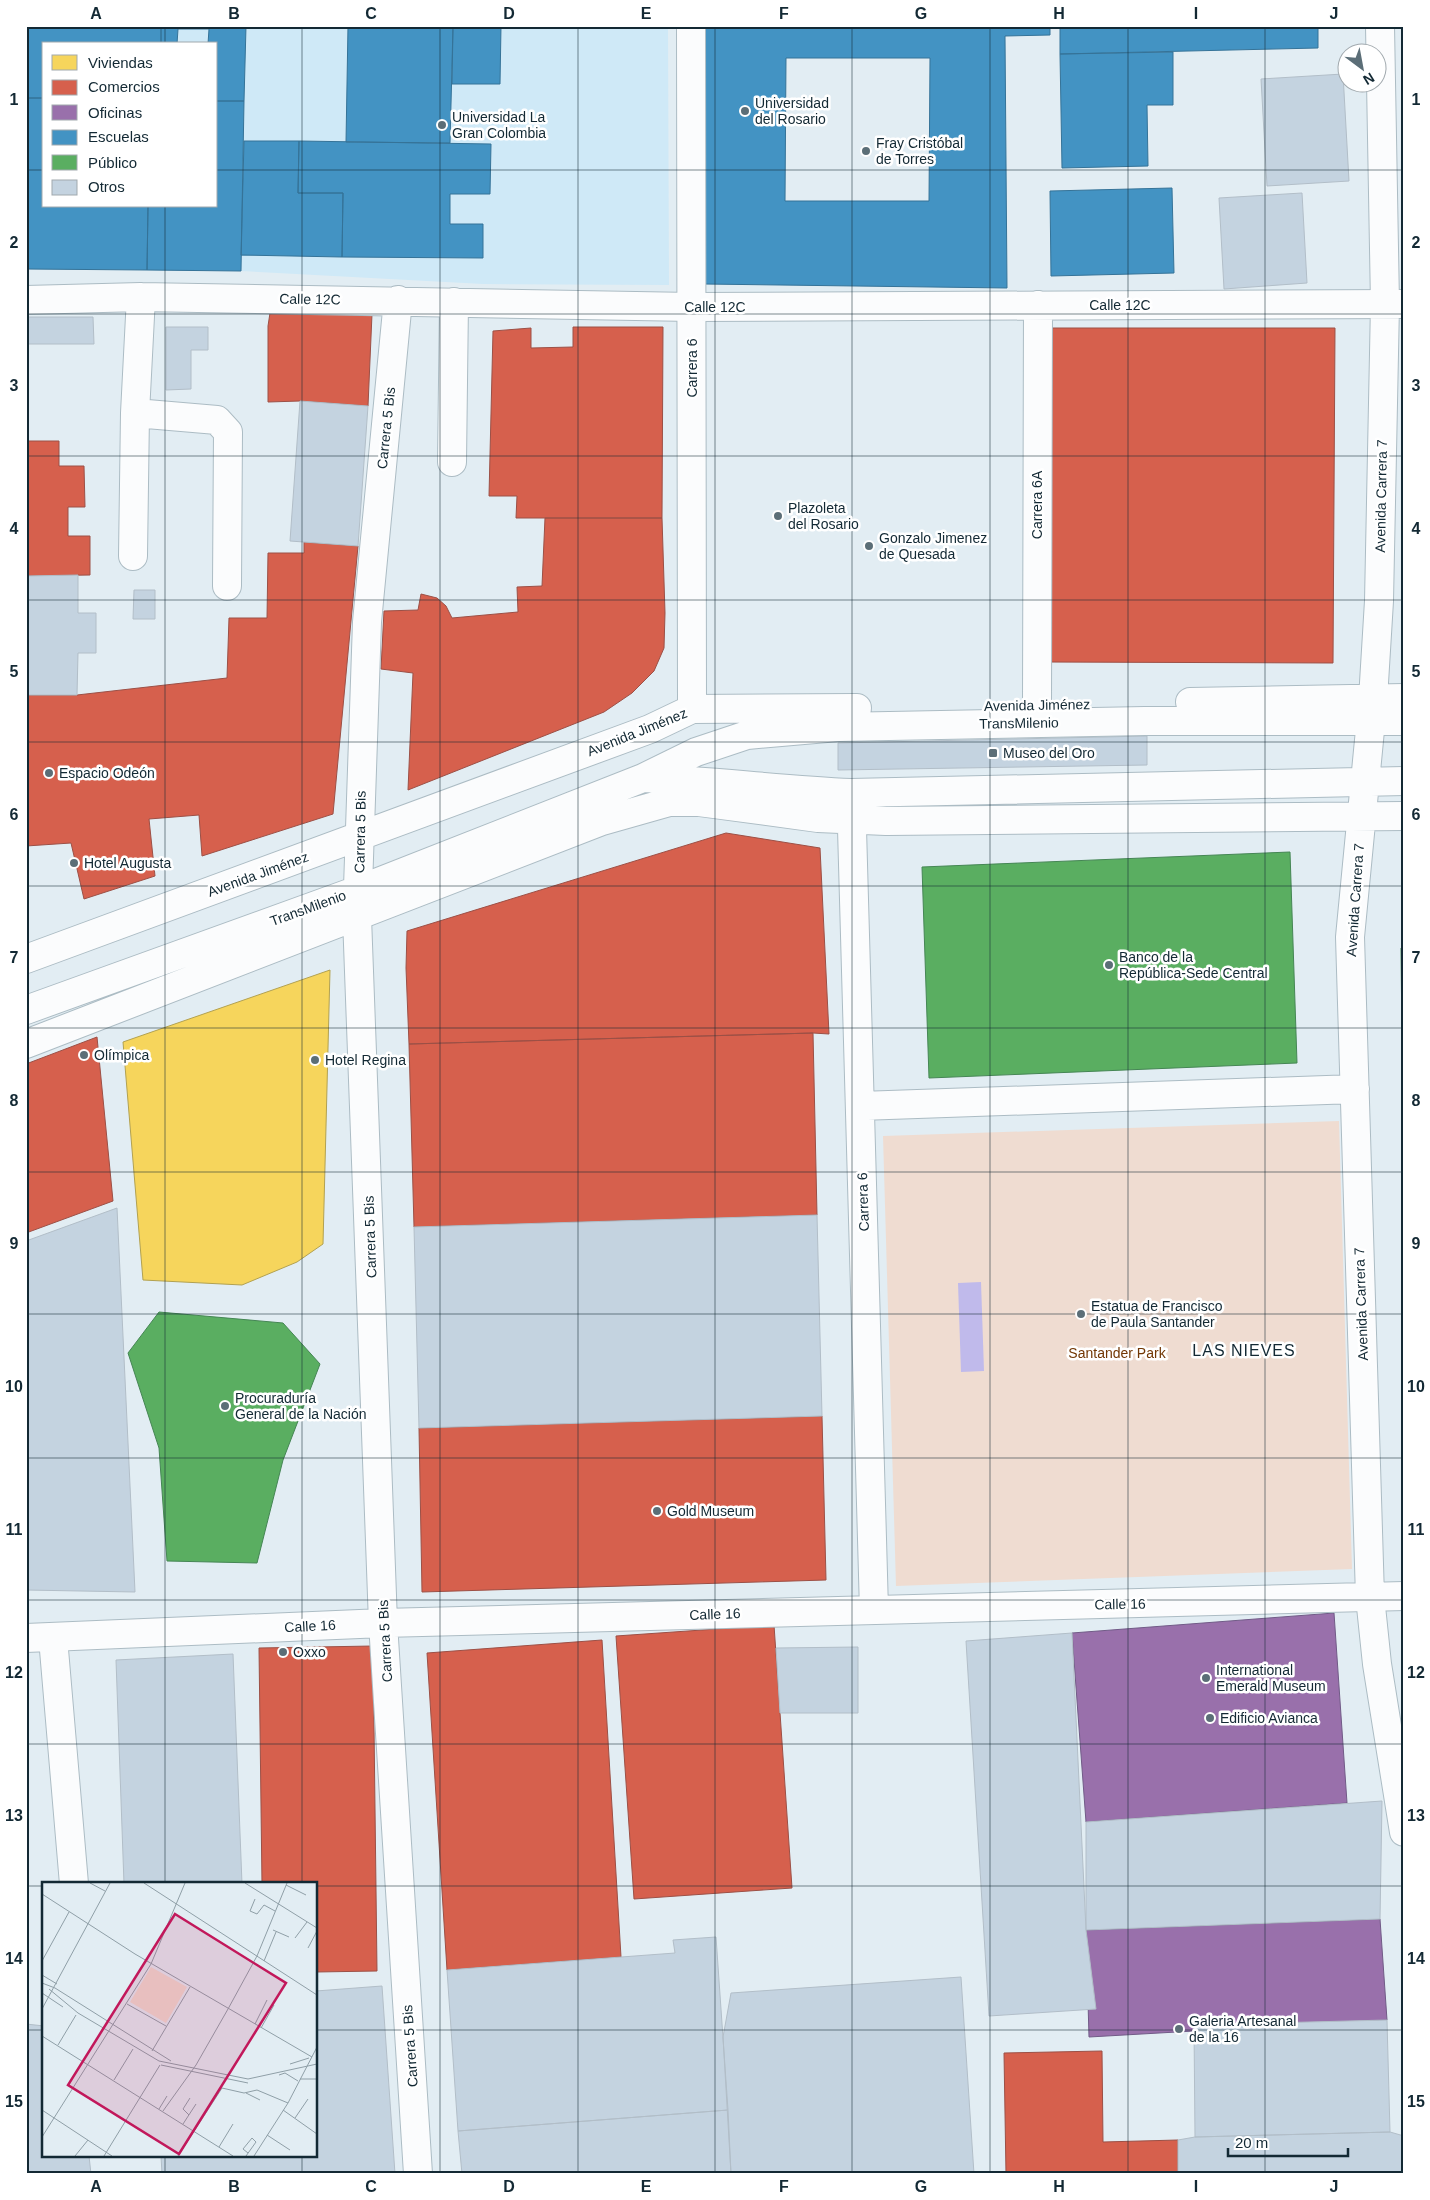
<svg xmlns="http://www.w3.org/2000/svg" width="1430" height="2200" viewBox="0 0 1430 2200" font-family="Arial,sans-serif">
<rect width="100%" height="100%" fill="#e2edf3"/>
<!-- built -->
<path fill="#cfe9f7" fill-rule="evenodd" d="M26,26h642l1,259 -186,-1 -242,-13 -215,-2zM44,44h172v162h-172z"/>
<!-- green -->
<path fill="#efdcd1" d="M1339,1121l13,448 -456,17 -13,-450z"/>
<!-- water -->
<path fill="#c0baeb" d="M981,1282l3,89 -23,1 -3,-89z"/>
<!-- homes -->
<path fill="#f6d55c" stroke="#b2a150" d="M330,970l-7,274 -26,18 -55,23 -99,-5 -20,-238z"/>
<!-- shops -->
<path fill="#d6604d" stroke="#9c5046" d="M270,313l102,1 -4,92 -68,-5 -32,1v-76z
M573,327h90l-1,191h-146l1,-22h-28l4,-165 38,-3v20l42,-1z
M1049,328h286l-2,335 -286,-1z
M26,441h33v25h25l1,41h-17v29h22v39l-64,1z
M545,518h117l3,95 -1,35 -10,23 -22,22 -28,19 -196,78 5,-117 -32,-4 3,-58 34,-1 3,-16 16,4 9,8 6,12 66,-6 -1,-25 25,-1z
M304,542l54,4 -25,268 -131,42 -3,-41 -50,4 6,57 -71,23 -13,-56 -45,3v-151h51l150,-17 2,-60h38l1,-65h36z
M726,833l94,15 9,186 -16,-1 -404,11 -3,-76 1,-37z
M813,1033l4,182 -403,12 -5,-183z
M97,1037l16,164 -87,32v-169z
M822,1416l4,164 -404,12 -3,-164z
M774,1625l18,263 -158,11 -18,-263z
M602,1640l19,317 -174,13 -20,-317z
M373,1646l4,325 -61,1v-88h-54l-3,-236z
M1102,2051l1,91 75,-2v32l-172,2 -2,-121z"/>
<!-- offices -->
<path fill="#9970ab" stroke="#715b87" d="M1334,1613l13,190 -261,19 -14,-189z
M1380,1919l7,101 -298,17 -3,-107z"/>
<!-- schools -->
<path fill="#4393c3" stroke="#357398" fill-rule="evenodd" d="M26,26h135v18h-117v54h-18z
M161,26h85l-2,75h-28v-57h-8l1,-15h-31l-1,15h-16z
M348,26h105l-3,117 -104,-1z
M453,26h48l-1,58h-48z
M705,26h345v9l-45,1 2,252 -303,-4zM786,58h144l-1,143h-144z
M1060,26h258v22l-258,6z
M1173,52v53h-26l1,61 -86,2 -2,-114z
M26,98h18v108h104l-1,64 -121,-1z
M216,101h28l-3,170 -94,-1 1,-64h68z
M244,141h55l-1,52h45l-1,64 -101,-2z
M299,141l192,3 -1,50h-40v30h33v34l-141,-1 1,-64h-45z
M1172,188l2,85 -123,3 -1,-85z"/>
<!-- public -->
<path fill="#5aae61" stroke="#458654" d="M1290,852l7,211 -368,15 -7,-211z
M1401,948h3v278z
M159,1312l124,11 37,41 -37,96 -26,103 -90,-2 -8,-113 -31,-95z"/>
<!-- building -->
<path fill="#c4d3e0" stroke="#b2bec8" d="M1343,74l6,107 -82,5 -6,-107z
M1302,193l5,90 -83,6 -5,-91z
M26,317h67l1,27h-68z
M166,327h42v23h-17v39l-25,1z
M300,401l68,5 -10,140 -68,-5z
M78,575v38h18v40h-18l-1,42h-51v-119z
M134,590h21v29h-22z
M1147,736v29l-309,5v-27z
M117,1208l18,384 -109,-2v-349z
M817,1215l5,201 -403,12 -5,-201z
M1072,1633l14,297 10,79 -107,7 -23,-375z
M858,1647v66h-78l-4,-65z
M233,1654l9,230h-118l-8,-224z
M1382,1801l-2,118 -294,11v-108z
M716,1937l12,173 -270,21 -11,-161 228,-17 -2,-13z
M961,1977l13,197h-243l-8,-137 8,-44z
M382,1986l13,188h-233l-1,-18h155v-165z
M1387,2020l3,112 -195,5 -1,-112z
M26,2024l18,2v130h45l2,18h-65z
M728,2110l3,64h-269l-4,-43z
M1390,2132l14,4v38l-226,-2v-32l17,-3z
M1178,2172l84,2h-178z"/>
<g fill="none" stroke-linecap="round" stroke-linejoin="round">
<!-- minor casing -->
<g stroke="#acbcc4" stroke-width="30">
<path id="minor" d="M691,26l1,683
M1380,26l5,278 -6,297 -6,98 -23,238 20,660 7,67 27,168
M26,300l115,-3 551,10 710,-3
M398,300l-31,322 -10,295 26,706 35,551
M135,413l82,7 11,12 -1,154
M452,462l2,-160
M133,556l2,-143 6,-116
M1190,702l214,-4
M1037,705l1,-400
M644,778c69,3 138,12 207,15l553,-12
M851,793l23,817
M26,959l624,-230 42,-20 165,-1
M26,1010l332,-120 285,-112 53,-26 51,-17 91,-8 307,-6h259
M26,1044l576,-223 67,-19h30l119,16 68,3 518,-5
M860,1106l495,-17
M26,1638l357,-15 1021,-27
M53,1638l21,246"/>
</g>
<!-- minor -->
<use href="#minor" stroke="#fbfcfd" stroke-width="28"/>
</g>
<!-- grid -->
<path fill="none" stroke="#132934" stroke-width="1" stroke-opacity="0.55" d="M165,26v18M302,26v1858M440,26v2148M578,26v2148M715,26v2148M852,26v2148M990,26v2148M1128,26v2148M1265,26v2148M26,170h18M216,170h1188M165,206v1678M26,314h1378M26,456h1378M26,600h1378M26,742h1378M26,886h1378M26,1028h1378M26,1172h1378M26,1314h1378M26,1458h1378M26,1600h1378M26,1744h1378M26,1886h18M316,1886h1088M26,2030h18M316,2030h1088M165,2156v18M302,2156v18"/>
<!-- markers -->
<g fill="#5b6e77" stroke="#fff" stroke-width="2">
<circle cx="745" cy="111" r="5"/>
<circle cx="442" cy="125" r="5"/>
<circle cx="866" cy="151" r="5"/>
<circle cx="778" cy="516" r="5"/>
<circle cx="869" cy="546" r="5"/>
<rect x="988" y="748" width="10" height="10" rx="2.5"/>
<circle cx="49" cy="773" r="5"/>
<circle cx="74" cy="863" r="5"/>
<circle cx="1109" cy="965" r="5"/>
<circle cx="84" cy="1055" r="5"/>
<circle cx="315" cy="1060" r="5"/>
<circle cx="1081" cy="1314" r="5"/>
<circle cx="225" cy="1406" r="5"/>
<circle cx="657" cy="1511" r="5"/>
<circle cx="283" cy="1652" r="5"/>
<circle cx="1206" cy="1678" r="5"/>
<circle cx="1210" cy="1718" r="5"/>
<circle cx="1179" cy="2029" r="5"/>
</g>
<g text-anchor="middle" stroke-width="5" stroke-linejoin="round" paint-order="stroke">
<!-- poi labels -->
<g font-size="14" fill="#132934" stroke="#fff" text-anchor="start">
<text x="755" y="108">Universidad<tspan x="755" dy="16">del Rosario</tspan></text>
<text x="452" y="122">Universidad La<tspan x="452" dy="16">Gran Colombia</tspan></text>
<text x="876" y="148">Fray Cristóbal<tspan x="876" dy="16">de Torres</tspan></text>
<text x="788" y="513">Plazoleta<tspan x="788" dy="16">del Rosario</tspan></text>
<text x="879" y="543">Gonzalo Jimenez<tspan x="879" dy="16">de Quesada</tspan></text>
<text x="1003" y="758">Museo del Oro</text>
<text x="59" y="778">Espacio Odeón</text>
<text x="84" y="868">Hotel Augusta</text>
<text x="1119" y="962">Banco de la<tspan x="1119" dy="16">República-Sede Central</tspan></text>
<text x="94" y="1060">Olímpica</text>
<text x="325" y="1065">Hotel Regina</text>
<text x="1091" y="1311">Estatua de Francisco<tspan x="1091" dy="16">de Paula Santander</tspan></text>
<text x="235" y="1403">Procuraduría<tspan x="235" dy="16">General de la Nación</tspan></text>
<text x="667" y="1516">Gold Museum</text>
<text x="293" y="1657">Oxxo</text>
<text x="1216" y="1675">International<tspan x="1216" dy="16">Emerald Museum</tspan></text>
<text x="1220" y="1723">Edificio Avianca</text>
<text x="1189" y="2026">Galeria Artesanal<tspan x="1189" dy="16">de la 16</tspan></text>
</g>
<!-- street labels -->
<g font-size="14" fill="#132934" stroke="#fff">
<text transform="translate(310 299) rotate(1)" y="5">Calle 12C</text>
<text x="1120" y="310">Calle 12C</text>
<text x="715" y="312">Calle 12C</text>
<text transform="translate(692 368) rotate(-90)" y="5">Carrera 6</text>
<text transform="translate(386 428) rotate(-84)" y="5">Carrera 5 Bis</text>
<text transform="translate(1381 496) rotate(-89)" y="5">Avenida Carrera 7</text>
<text transform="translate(1037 505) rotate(-90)" y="5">Carrera 6A</text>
<text transform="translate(1037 705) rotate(-1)" y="5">Avenida Jiménez</text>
<text transform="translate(1019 723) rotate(-1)" y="5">TransMilenio</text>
<text transform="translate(637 732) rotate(-22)" y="5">Avenida Jiménez</text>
<text transform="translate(360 832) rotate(-89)" y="5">Carrera 5 Bis</text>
<text transform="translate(258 874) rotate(-20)" y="5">Avenida Jiménez</text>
<text transform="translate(1355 900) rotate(-86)" y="5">Avenida Carrera 7</text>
<text transform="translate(308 908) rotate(-20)" y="5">TransMilenio</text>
<text transform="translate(863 1202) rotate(-92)" y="5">Carrera 6</text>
<text transform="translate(370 1237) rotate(-92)" y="5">Carrera 5 Bis</text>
<text transform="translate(1361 1304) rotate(-92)" y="5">Avenida Carrera 7</text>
<text transform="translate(1120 1604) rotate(-1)" y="5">Calle 16</text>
<text transform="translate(715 1614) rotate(-2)" y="5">Calle 16</text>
<text transform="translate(310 1626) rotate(-3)" y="5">Calle 16</text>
<text transform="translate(385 1641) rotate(-93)" y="5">Carrera 5 Bis</text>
<text transform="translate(410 2046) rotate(-94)" y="5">Carrera 5 Bis</text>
</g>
<!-- park labels -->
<g font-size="14" fill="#723704" stroke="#fff">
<text x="1117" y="1358">Santander Park</text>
</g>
<!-- quarter labels -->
<g font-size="16" letter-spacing="1" fill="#132934" stroke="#fff">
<text x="1244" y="1356">LAS NIEVES</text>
</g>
</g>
<!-- overview -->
<g transform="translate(42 1882)">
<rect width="275" height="275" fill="#e2edf3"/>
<path d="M109,85l36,20 -21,36 -36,-21z" fill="#efdcd1"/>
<path fill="none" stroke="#8f9fa7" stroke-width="1" d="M48,1l15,8M102,1l173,112M203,1l72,45M244,3l20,10M0,12l93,60 177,103M213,17l-5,12 7,3 7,-9 11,6M231,48l16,7M253,56l12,-16M266,66l9,-17M0,79l27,-49M222,79l12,-29M0,93l15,9M0,101l13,5 116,73M7,107l29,24 81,48 89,18 69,-15M0,111l21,14M85,122l39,22M0,127l68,-126M213,142l12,-24M219,146l13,-23M0,154l191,120M16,163l18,-30M110,169l38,-64M248,182l19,-6M119,183l87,18M237,193l6,-2 13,8M258,197h17M72,198l19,-31M204,211l14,7M117,227l8,-13M0,228l70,46M241,228l34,24M121,229l33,-46 32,-56 29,-53 30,-73M147,233l-6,-6 7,-11M253,236l13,-19M141,242l13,-20M225,253l23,15M0,255l109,-173 34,-81M177,265l14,-23M33,274l13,-16M62,274l56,-91M136,274l44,-68 22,5 13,-3 31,13M204,274l10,-14 -4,-4 -9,11 5,4M212,274l34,-53 29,-56"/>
<path fill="#c2185b" fill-opacity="0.15" stroke="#c2185b" stroke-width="2.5" d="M133,32l111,69 -107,171 -111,-69z"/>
<rect width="275" height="275" fill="none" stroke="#132934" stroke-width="2.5"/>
</g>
<!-- border -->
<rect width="1430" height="2200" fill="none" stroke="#ffffff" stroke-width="55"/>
<!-- legend -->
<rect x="42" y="42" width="175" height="165" fill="#ffffff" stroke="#a1a9ae"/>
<rect x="52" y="55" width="25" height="15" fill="#f6d55c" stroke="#a1a9ae"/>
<text x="88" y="68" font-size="15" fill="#132934">Viviendas</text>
<rect x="52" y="80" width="25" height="15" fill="#d6604d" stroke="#a1a9ae"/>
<text x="88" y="92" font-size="15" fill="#132934">Comercios</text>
<rect x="52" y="105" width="25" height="15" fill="#9970ab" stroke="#a1a9ae"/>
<text x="88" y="118" font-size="15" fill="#132934">Oficinas</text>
<rect x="52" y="130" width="25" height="15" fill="#4393c3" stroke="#a1a9ae"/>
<text x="88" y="142" font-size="15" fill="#132934">Escuelas</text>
<rect x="52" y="155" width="25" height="15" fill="#5aae61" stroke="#a1a9ae"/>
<text x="88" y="168" font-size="15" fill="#132934">Público</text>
<rect x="52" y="180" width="25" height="15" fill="#c4d3e0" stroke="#a1a9ae"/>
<text x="88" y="192" font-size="15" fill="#132934">Otros</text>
<!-- north arrow -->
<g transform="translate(1362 68) rotate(148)"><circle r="24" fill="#ffffff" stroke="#a1a9ae"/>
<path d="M0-4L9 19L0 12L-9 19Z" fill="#5b6e77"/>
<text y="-8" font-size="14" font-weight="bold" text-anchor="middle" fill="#132934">N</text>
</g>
<!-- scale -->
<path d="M1228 2148v8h120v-8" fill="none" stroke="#132934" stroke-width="2.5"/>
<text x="1235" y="2148" font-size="15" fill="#132934" stroke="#ffffff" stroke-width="4" paint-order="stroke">20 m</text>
<rect x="28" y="28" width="1374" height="2144" fill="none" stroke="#132934" stroke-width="2"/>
<g font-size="16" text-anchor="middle" font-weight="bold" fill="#132934">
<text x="96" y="19">A</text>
<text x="234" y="19">B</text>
<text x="371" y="19">C</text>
<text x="509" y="19">D</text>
<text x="646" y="19">E</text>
<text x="784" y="19">F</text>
<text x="921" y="19">G</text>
<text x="1059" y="19">H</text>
<text x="1196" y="19">I</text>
<text x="1334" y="19">J</text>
<text x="14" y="105">1</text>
<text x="1416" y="105">1</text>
<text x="14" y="248">2</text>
<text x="1416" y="248">2</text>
<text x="14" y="391">3</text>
<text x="1416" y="391">3</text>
<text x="14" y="534">4</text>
<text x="1416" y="534">4</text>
<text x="14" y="677">5</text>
<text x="1416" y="677">5</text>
<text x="14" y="820">6</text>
<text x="1416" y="820">6</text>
<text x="14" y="963">7</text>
<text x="1416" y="963">7</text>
<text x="14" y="1106">8</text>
<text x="1416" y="1106">8</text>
<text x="14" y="1249">9</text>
<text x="1416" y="1249">9</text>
<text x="14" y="1392">10</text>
<text x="1416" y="1392">10</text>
<text x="14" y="1535">11</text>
<text x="1416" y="1535">11</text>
<text x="14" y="1678">12</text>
<text x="1416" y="1678">12</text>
<text x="14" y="1821">13</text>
<text x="1416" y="1821">13</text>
<text x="14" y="1964">14</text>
<text x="1416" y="1964">14</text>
<text x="14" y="2107">15</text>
<text x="1416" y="2107">15</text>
<text x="96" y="2192">A</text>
<text x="234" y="2192">B</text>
<text x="371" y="2192">C</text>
<text x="509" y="2192">D</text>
<text x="646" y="2192">E</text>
<text x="784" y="2192">F</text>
<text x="921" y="2192">G</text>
<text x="1059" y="2192">H</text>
<text x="1196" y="2192">I</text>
<text x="1334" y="2192">J</text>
</g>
</svg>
